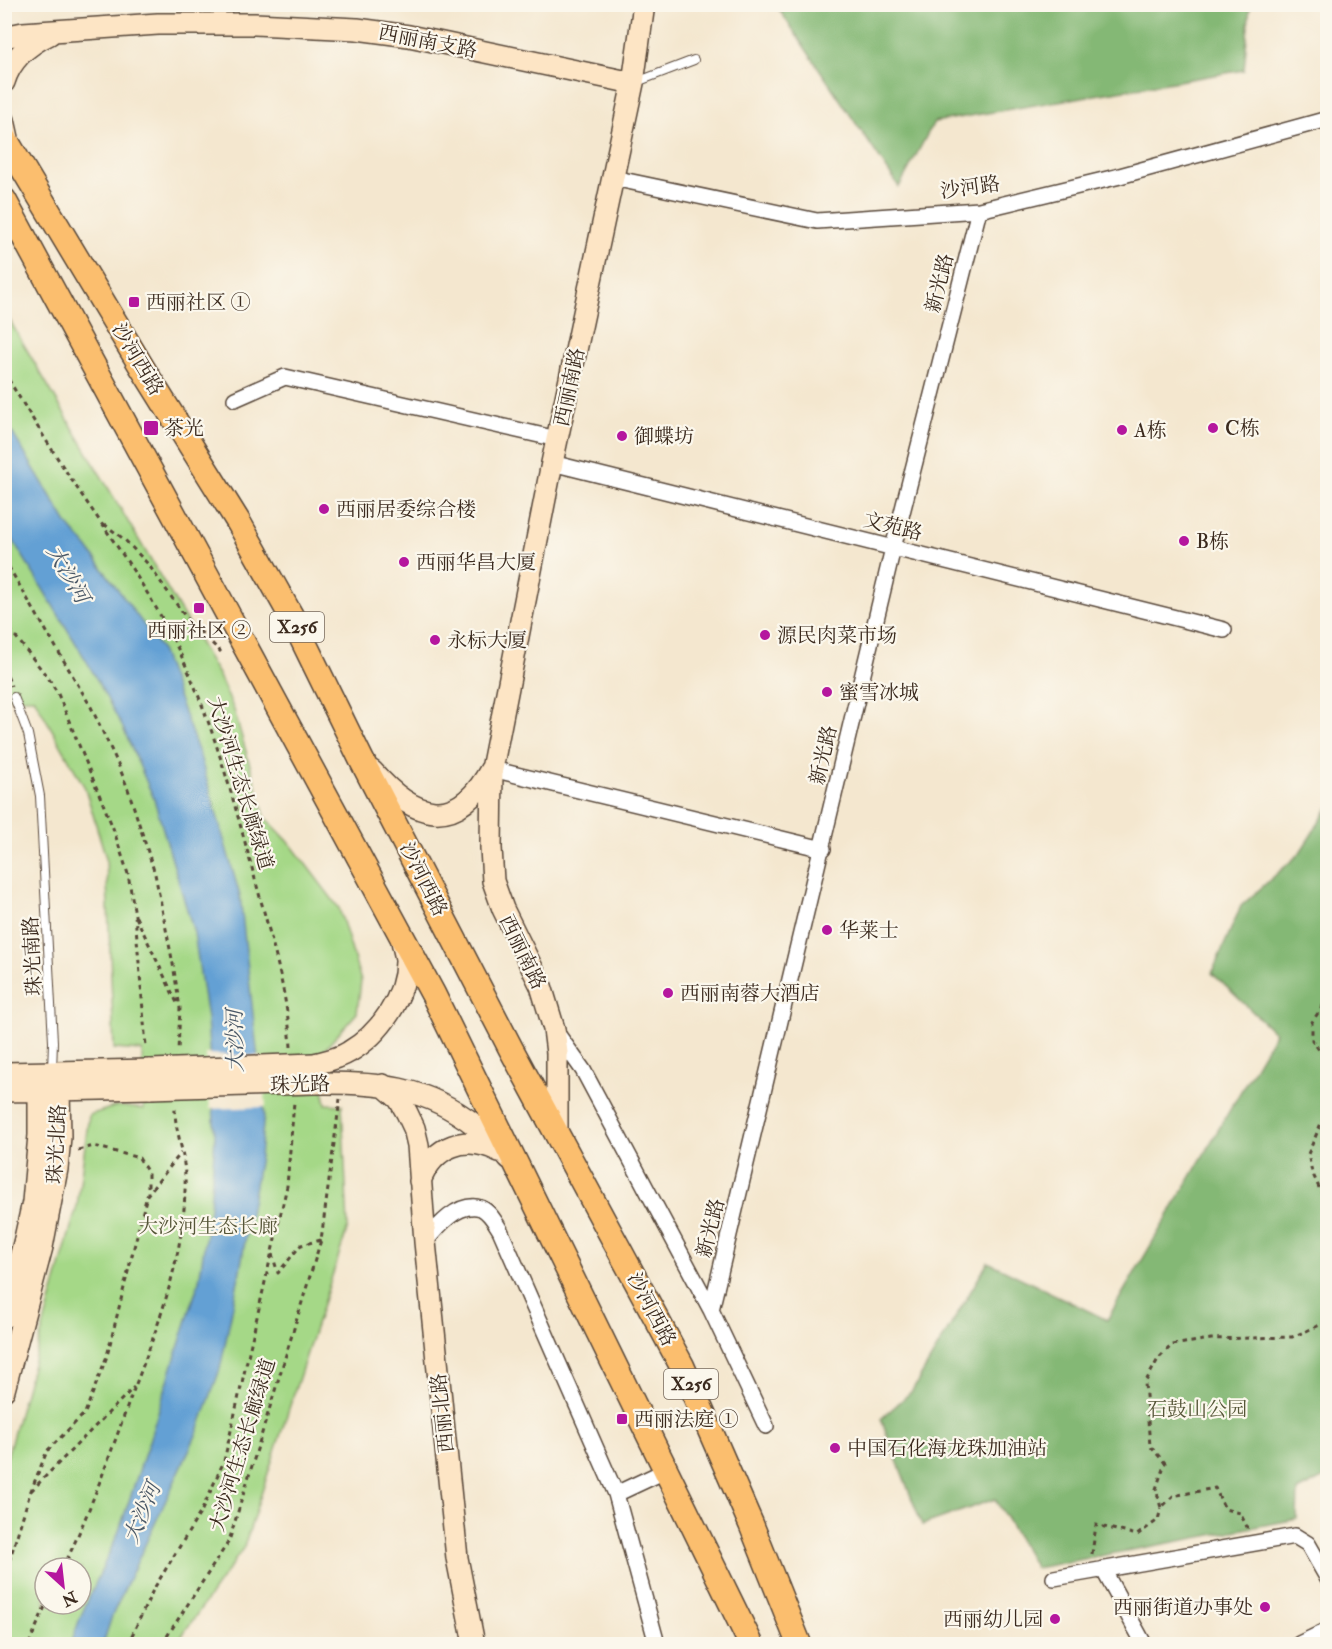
<svg xmlns="http://www.w3.org/2000/svg" width="1332" height="1649" viewBox="0 0 1332 1649" font-family="'IM FELL Double Pica','Noto Serif SC',serif">
<rect width="100%" height="100%" fill="#fbf7ec"/>
<filter id="ink" filterUnits="userSpaceOnUse"><feTurbulence type="fractalNoise" baseFrequency=".0167" numOctaves="2"/><feDisplacementMap in="SourceGraphic" scale="12" xChannelSelector="R" yChannelSelector="G"/><feConvolveMatrix kernelMatrix="1 2 1 2 8 2 1 2 1" color-interpolation-filters="sRGB"/></filter>
<filter id="wash" filterUnits="userSpaceOnUse"><feTurbulence type="fractalNoise" baseFrequency=".008" numOctaves="4" result="noise"/><feDisplacementMap in="SourceGraphic" scale="24" xChannelSelector="R" yChannelSelector="G"/><feGaussianBlur stdDeviation="1.35" result="paint"/><feColorMatrix in="noise" values="0 0 0 0 0 0 0 0 0 0 0 0 0 0 0 0 0 1.4 0 .05"/><feComposite in="paint" operator="in"/></filter>
<g filter="url(#wash)">
<rect width="100%" height="100%" fill="#f4e7cf"/>
<!-- green -->
<path fill="#a5d887" stroke="#708152" stroke-width="1.5" fill-rule="evenodd" d="M4,311l215,365 15,34 31,107 24,25 50,66 22,73 -4,32 -40,45 9,46 16,1 6,122 -104,320 -68,97h-171v-180l72,-258 12,-91 28,-9 27,3 -2,-58 -28,-2 -8,-191 -21,-70 -51,-90h-29zM45,1568h36v36h-36z"/>
<!-- forest -->
<path fill="#84b874" stroke="#607149" stroke-width="1.5" d="M776,5h474l-6,65 -310,52 -35,65z
M1327,810v666l-29,15 -1,28 -261,49 -41,-69 -73,26 -41,-106 31,-28 76,-129 119,58 168,-287 -63,-60 29,-67 58,-52z"/>
<!-- water -->
<path fill="#63a0d4" stroke="#4f6579" stroke-width="1.5" d="M4,419l64,106 19,22 73,100 40,109 40,140 24,218 -4,43 -21,119 -19,93 -22,62 -86,185 -9,28h-32l9,-26 39,-87 31,-93 49,-157 11,-74 5,-71 -8,-117 -13,-86 -40,-134 -31,-71 -37,-68 -81,-133z"/>
<!-- pier -->
<path fill="#f4e7cf" d="M206,1054l55,2 5,51 -56,2z"/>
</g>
<g filter="url(#ink)">
<g fill="none" stroke-linecap="round" stroke-linejoin="round">
<!-- lane casing -->
<g stroke="#574639" stroke-width="10">
<path id="lane" d="M634,83l60,-23
M14,697l14,37 12,62 13,246 -1,29"/>
</g>
<!-- street casing -->
<g stroke="#574639" stroke-width="18">
<path id="street" d="M613,178l204,43 162,-11 137,-33 212,-58
M235,399l50,-22 272,62
M552,463l672,167
M492,769l331,80
M556,1032l27,38 128,240 55,116
M425,1242c12,-15 33,-41 56,-34 9,4 14,14 19,22l116,264 41,150
M711,1310l182,-762 86,-338
M616,1494l51,-24
M1103,1569l41,75
M1054,1578l241,-42 13,8 20,35
M1299,1644l29,-14"/>
</g>
<!-- secondary casing -->
<g stroke="#574639" stroke-width="24">
<path id="secondary" d="M4,37l19,-4 135,-9h97l102,5 52,7 224,47
M4,82c7,-24 25,-38 46,-48
M4,120l6,27
M372,771c42,48 84,62 119,-2
M314,1064c12,-3 24,-5 35,-12 31,-18 58,-56 57,-93 -1,-6 -3,-12 -4,-18
M4,1073l147,-3
M314,1083c62,-1 112,3 162,43 12,10 24,20 33,32
M383,1085l16,14 8,14 7,15 4,17 7,97 32,316 17,86
M4,1091l147,-3
M557,1136v-83l-3,-24 -13,-43 -38,-77 -10,-28 -2,-33 1,-79 60,-306 81,-380 11,-79
M420,1181c14,-36 46,-47 79,-30
M4,1317l20,-74 9,-41 6,-67v-45l13,-17
M4,1390l38,-143 15,-78 3,-32 -1,-47 -7,-17"/>
</g>
<!-- primary casing -->
<g stroke="#574639" stroke-width="27">
<path id="primary" d="M4,137l139,232 96,154 51,91 71,145 150,290 171,317 69,158 48,120
M4,200l429,794 318,650"/>
</g>
<!-- path -->
<path stroke="#574639" stroke-width="3" stroke-dasharray="4.5 4.5" stroke-linecap="butt" d="M4,372c24,40 49,80 75,119 29,42 59,84 84,129 45,81 68,171 92,259 15,55 32,111 36,168
M104,524l21,16 23,24 39,55 34,33
M4,559l87,148 27,57 10,25 27,85 18,90 7,44 -2,43
M4,622l45,57 9,15 55,134 15,46 7,41 11,131
M4,668l7,18
M136,917l42,88
M1328,998l-16,24v18l10,14 6,23
M1328,1090l-3,24 -17,40 4,18 14,31 2,7
M78,1150l16,-4 45,12 9,15v20
M272,1254l6,19 23,-28 20,-5
M31,1491l103,-104
M1249,1527h-2l-7,-14 -15,-4 -10,-21 -42,8 -12,12 -5,-19 9,-26 -15,-17 -5,-63 13,-24 14,-14 39,-6 81,-2 28,-12 8,3
M1092,1554l4,-29 41,10 21,-15 3,-12
M63,1568c26,-54 46,-110 66,-166 24,-62 49,-126 55,-193 1,-15 2,-31 0,-45 -2,-21 -10,-37 -9,-59
M4,1578l26,-85 17,-42 38,-38 22,-57 40,-161 34,-42
M29,1644l17,-40
M128,1644l25,-54 49,-80 22,-49 63,-275 7,-84
M162,1644l67,-103 92,-301 19,-141"/>
<!-- lane -->
<use href="#lane" stroke="#fff" stroke-width="8"/>
<!-- street -->
<use href="#street" stroke="#fff" stroke-width="15"/>
<!-- secondary -->
<use href="#secondary" stroke="#fde5c5" stroke-width="21"/>
<!-- primary -->
<use href="#primary" stroke="#fbbe6e" stroke-width="24"/>
<!-- secondary-bridge casing -->
<g stroke="#574639" stroke-width="24" stroke-linecap="butt">
<path id="secondary-bridge" d="M151,1070l163,-6
M151,1088l163,-5"/>
</g>
<!-- secondary-bridge -->
<use href="#secondary-bridge" stroke="#fde5c5" stroke-width="21"/>
</g>
</g>
<!-- markers -->
<g fill="#b5179e" stroke="#fbf7ec" stroke-width="2">
<rect x="128" y="296" width="12" height="12" rx="3"/>
<rect x="143" y="420" width="16" height="16" rx="3"/>
<circle cx="1213" cy="428" r="6"/>
<circle cx="1122" cy="430" r="6"/>
<circle cx="622" cy="436" r="6"/>
<circle cx="324" cy="509" r="6"/>
<circle cx="1184" cy="541" r="6"/>
<circle cx="404" cy="562" r="6"/>
<rect x="193" y="602" width="12" height="12" rx="3"/>
<circle cx="765" cy="635" r="6"/>
<circle cx="435" cy="640" r="6"/>
<circle cx="827" cy="692" r="6"/>
<circle cx="827" cy="930" r="6"/>
<circle cx="668" cy="993" r="6"/>
<rect x="616" y="1413" width="12" height="12" rx="3"/>
<circle cx="835" cy="1448" r="6"/>
<circle cx="1265" cy="1607" r="6"/>
<circle cx="1055" cy="1619" r="6"/>
</g>
<g text-anchor="middle" stroke-width="4.5" stroke-linejoin="round" paint-order="stroke">
<!-- shield labels -->
<g fill="#fbf7ec" stroke="#75685c" stroke-width="1.5">
<rect x="270" y="612" width="54" height="30" rx="4.5"/>
<rect x="664" y="1369" width="54" height="30" rx="4.5"/>
</g>
<g font-size="18" font-weight="bold" fill="#3b2a1e">
<text x="297" y="633">X256</text>
<text x="691" y="1390">X256</text>
</g>
<!-- street labels -->
<g font-size="20" fill="#3b2a1e" stroke="#fbf7ec">
<text transform="translate(428 41) rotate(11)" y="7">西丽南支路</text>
<text transform="translate(970 187) rotate(-8)" y="7">沙河路</text>
<text transform="translate(939 283) rotate(-76)" y="7">新光路</text>
<text transform="translate(138 359) rotate(59)" y="7">沙河西路</text>
<text transform="translate(569 387) rotate(-78)" y="7">西丽南路</text>
<text transform="translate(893 526) rotate(14)" y="7">文苑路</text>
<text transform="translate(823 755) rotate(-77)" y="7">新光路</text>
<text transform="translate(241 783) rotate(73)" y="7">大沙河生态长廊绿道</text>
<text transform="translate(424 879) rotate(63)" y="7">沙河西路</text>
<text transform="translate(523 952) rotate(64)" y="7">西丽南路</text>
<text transform="translate(32 956) rotate(-93)" y="7">珠光南路</text>
<text transform="translate(300 1084) rotate(-2)" y="7">珠光路</text>
<text transform="translate(56 1144) rotate(-87)" y="7">珠光北路</text>
<text transform="translate(710 1228) rotate(-76)" y="7">新光路</text>
<text transform="translate(652 1309) rotate(62)" y="7">沙河西路</text>
<text transform="translate(442 1413) rotate(-96)" y="7">西丽北路</text>
<text transform="translate(242 1445) rotate(-73)" y="7">大沙河生态长廊绿道</text>
</g>
<!-- poi labels -->
<g font-size="20" fill="#3b2a1e" stroke="#fbf7ec" text-anchor="start">
<text x="146" y="309">西丽社区 ①</text>
<text x="164" y="435">茶光</text>
<text x="1225" y="435">C栋</text>
<text x="1134" y="437">A栋</text>
<text x="634" y="443">御蝶坊</text>
<text x="336" y="516">西丽居委综合楼</text>
<text x="1196" y="548">B栋</text>
<text x="416" y="569">西丽华昌大厦</text>
<text x="199" y="637" text-anchor="middle">西丽社区 ②</text>
<text x="777" y="642">源民肉菜市场</text>
<text x="447" y="647">永标大厦</text>
<text x="839" y="699">蜜雪冰城</text>
<text x="839" y="937">华莱士</text>
<text x="680" y="1000">西丽南蓉大酒店</text>
<text x="634" y="1426">西丽法庭 ①</text>
<text x="847" y="1455">中国石化海龙珠加油站</text>
<text x="1253" y="1614" text-anchor="end">西丽街道办事处</text>
<text x="1043" y="1626" text-anchor="end">西丽幼儿园</text>
</g>
<!-- park labels -->
<g font-size="20" fill="#565638" stroke="#fbf7ec">
<text x="208" y="1233">大沙河生态长廊</text>
<text x="1197" y="1416">石鼓山公园</text>
</g>
<!-- water labels -->
<g font-size="21" font-style="italic" fill="#4b5967" stroke="#fbf7ec">
<text transform="translate(68 574) rotate(60)" y="7">大沙河</text>
<text transform="translate(235 1041) rotate(-91)" y="7">大沙河</text>
<text transform="translate(142 1513) rotate(-67)" y="7">大沙河</text>
</g>
</g>
<!-- margin -->
<rect width="1332" height="1649" fill="none" stroke="#fbf7ec" stroke-width="24"/>
<!-- north arrow -->
<g transform="translate(63 1586) rotate(153)"><circle r="28" fill="#fbf7ec" stroke="#aea59a" stroke-width="1.5"/>
<path d="M0-4.5L10 22L0 15L-10 22Z" fill="#b5179e"/>
<text y="-9" font-size="16" font-weight="bold" text-anchor="middle" fill="#3b2a1e">N</text>
</g>
</svg>
